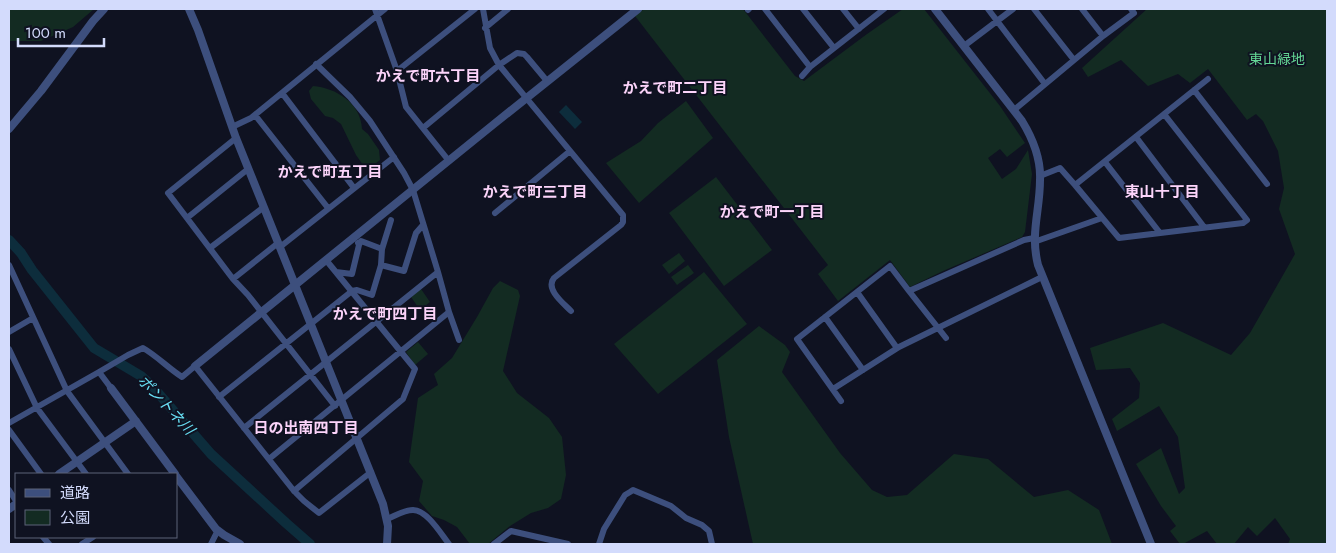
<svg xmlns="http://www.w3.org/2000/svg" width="1336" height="553" viewBox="0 0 1336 553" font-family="Jost,'Noto Sans JP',sans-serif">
<rect width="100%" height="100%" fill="#0f1221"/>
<!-- green -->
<path fill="#132b22" d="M9,9h85l-21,18 -32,14h-32z
M644,9h99l52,67 9,5 63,-47 36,-25h21l76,97 25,37 -18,14 -7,-8 -12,9 14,21 14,-10 12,-19 4,24 -7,58 -3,5 -79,34 -33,16 -20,-27 -52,41 -20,-27 10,-9 -193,-249z
M1147,9h180v535h-39l2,-5 -15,-21 -18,18 -9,-9 -14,17h-17l-10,-13 -24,13h-3l-10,-13 6,-5 -15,-20 -25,-42 25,-16 18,46 6,-6 -7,-51 -19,-31 -42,25 -5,-12 27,-21 1,-15 -10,-15 -34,2 -6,-22 73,-25 68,32 19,-22 45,-79 -16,-45 5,-21 -6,-37 -15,-30 -7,-7 -9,6 -39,-51 -18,14 -12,-9 -30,12 -27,-26 -33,17 -6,-9z
M313,86c23,2 48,17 49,43l6,5 11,16 1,10 -9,7 -8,-2 -7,-10 -15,-31 -8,-6 -8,-2 -14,-17 -2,-8z
M686,101l27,37 -74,65 -33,-40 35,-22 17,-18z
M716,177l56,73 -48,36 -55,-73z
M679,253l6,8 -16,13 -7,-9z
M688,265l6,8 -17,12 -6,-8z
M704,272l43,52 -89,70 -44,-50z
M500,281l18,9 2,6 -17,75 14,22 32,25 13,19 4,38 -5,24 -13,9 -17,5 -21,13 -22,18h-18l-13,-17 -13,-7 -12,-4 -13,-15 4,-20 -14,-19 9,-64 20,-13 -4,-11 18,-16 25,-41 16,-29z
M421,289l9,13 -10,8 -9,-13z
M759,326l26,19 5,7 -8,20 58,81 32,37 15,7 20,-2 47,-41 34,5 46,38 34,-7 31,20 13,34h-359l-24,-107 -12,-77z
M418,342l10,12 -13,11 -9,-13z"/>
<!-- water -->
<path fill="#0d2d3c" d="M566,105l16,17 -7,7 -16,-17z"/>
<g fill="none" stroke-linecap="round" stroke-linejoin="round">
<!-- river -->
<path stroke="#0d2d3c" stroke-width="10" d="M9,240l12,13 11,17 62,78 47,28 11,10 59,68 75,69 24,21"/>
<!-- minor -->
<path stroke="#3d4f7d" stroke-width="6" d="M375,9l22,62 9,36 43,54
M483,9l7,39 9,17 124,150v7l-2,3 -67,53c-9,11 9,25 17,33
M765,9l45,58 74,-58
M803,9l31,39
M843,9l16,20
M988,9l57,75
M1034,9l40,51
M1082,9l21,27
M748,10l1,-1
M485,28l23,-19
M964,46l49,-37
M316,64l34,33 20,24 34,52 9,17 25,82
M397,71l78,-62
M802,76l8,-9
M1194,90l73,94
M282,93l72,95
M1014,110l89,-74 31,-23 -3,-4
M255,115l73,93
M232,127l19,-9 134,-109
M423,128l76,-63 18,-12 7,1 3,3 20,24
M1136,137l68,90
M236,138l-68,55 65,86 15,16 87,111
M1105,162l55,71
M1040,176l20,-8 15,17 133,-106
M1075,185l44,53 124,-15 4,-3 -83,-106
M495,213l75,-62
M187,218l61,-49
M1034,242l68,-24
M359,245l2,-4 21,8 9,-29
M280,247l114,-90
M210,248l54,-41
M9,265l58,126 61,83
M381,265l1,-16
M336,272l16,2 7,-29 -1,-2
M233,279l45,-36
M909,291l37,47
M857,292l40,56
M449,312l10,28
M825,317l38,53
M9,332l24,-14
M9,349l28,59 49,66
M99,372l29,-17 15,-7c14,8 25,20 39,29l13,-11 99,125 10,10 15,12 52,-41
M833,389l66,-42 143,-70
M219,397l133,-106 5,-1 15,5 9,-30 23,6 12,-38 7,-8
M841,401l-44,-62 93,-73 19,25 115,-51 10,-2
M9,423l90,-51 12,16
M244,428l194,-156 11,40 -180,147
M9,430l32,44
M9,490l7,11
M294,491l109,-92 12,-30 -89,-109
M387,519c8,-3 17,-9 26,-9 14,0 28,24 36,34
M43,537l6,7
M82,544l11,-7
M211,544l7,-14
M494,544l17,-13 57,13
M599,544l5,-15 21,-34 5,-3 3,-2 38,16 15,12 16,7 7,6 3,13"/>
<!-- tertiary -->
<path stroke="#3d4f7d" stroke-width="8" d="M189,9l9,21 38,108 147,366 5,22 -1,18
M935,9l87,112c11,18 19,38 18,59 0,31 -10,53 -2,85l113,279
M9,129l32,-38 52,-70 11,-12
M195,366l299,-242 144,-115
M111,388l64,86
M59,474l77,-53
M176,476l40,53 8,6 16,9
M9,509l7,-5"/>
</g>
<g text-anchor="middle" stroke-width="4" stroke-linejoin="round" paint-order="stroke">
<!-- park labels -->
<g font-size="14" fill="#64d796" stroke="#0f1221">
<text x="1277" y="64">東山緑地</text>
</g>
<!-- neighbourhood labels -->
<g font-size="15" font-weight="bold" fill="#fcd4fa" stroke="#0f1221">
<text x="428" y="81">かえで町六丁目</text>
<text x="675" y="93">かえで町二丁目</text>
<text x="330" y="177">かえで町五丁目</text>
<text x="535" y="197">かえで町三丁目</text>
<text x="1162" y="197">東山十丁目</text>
<text x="772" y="217">かえで町一丁目</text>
<text x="385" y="319">かえで町四丁目</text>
<text x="306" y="433">日の出南四丁目</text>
</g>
<!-- water labels -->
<g font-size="15" font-style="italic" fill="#68dff4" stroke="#0f1221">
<text transform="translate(166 405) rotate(47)" y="5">ポントネ川</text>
</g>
</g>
<!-- border -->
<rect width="1336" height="553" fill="none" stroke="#d3dbfc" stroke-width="20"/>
<!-- legend -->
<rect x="15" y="473" width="162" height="65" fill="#0f1221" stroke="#5d6279"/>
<rect x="25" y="489" width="25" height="8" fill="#3d4f7d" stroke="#5d6279"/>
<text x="60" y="498" font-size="15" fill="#d3dbfc">道路</text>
<rect x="25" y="510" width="25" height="15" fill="#132b22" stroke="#5d6279"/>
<text x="60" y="523" font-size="15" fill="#d3dbfc">公園</text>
<!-- scale -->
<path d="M18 38v8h86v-8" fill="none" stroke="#d3dbfc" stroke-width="2.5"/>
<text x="25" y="38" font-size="15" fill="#d3dbfc" stroke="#0f1221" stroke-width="4" paint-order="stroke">100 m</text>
</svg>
